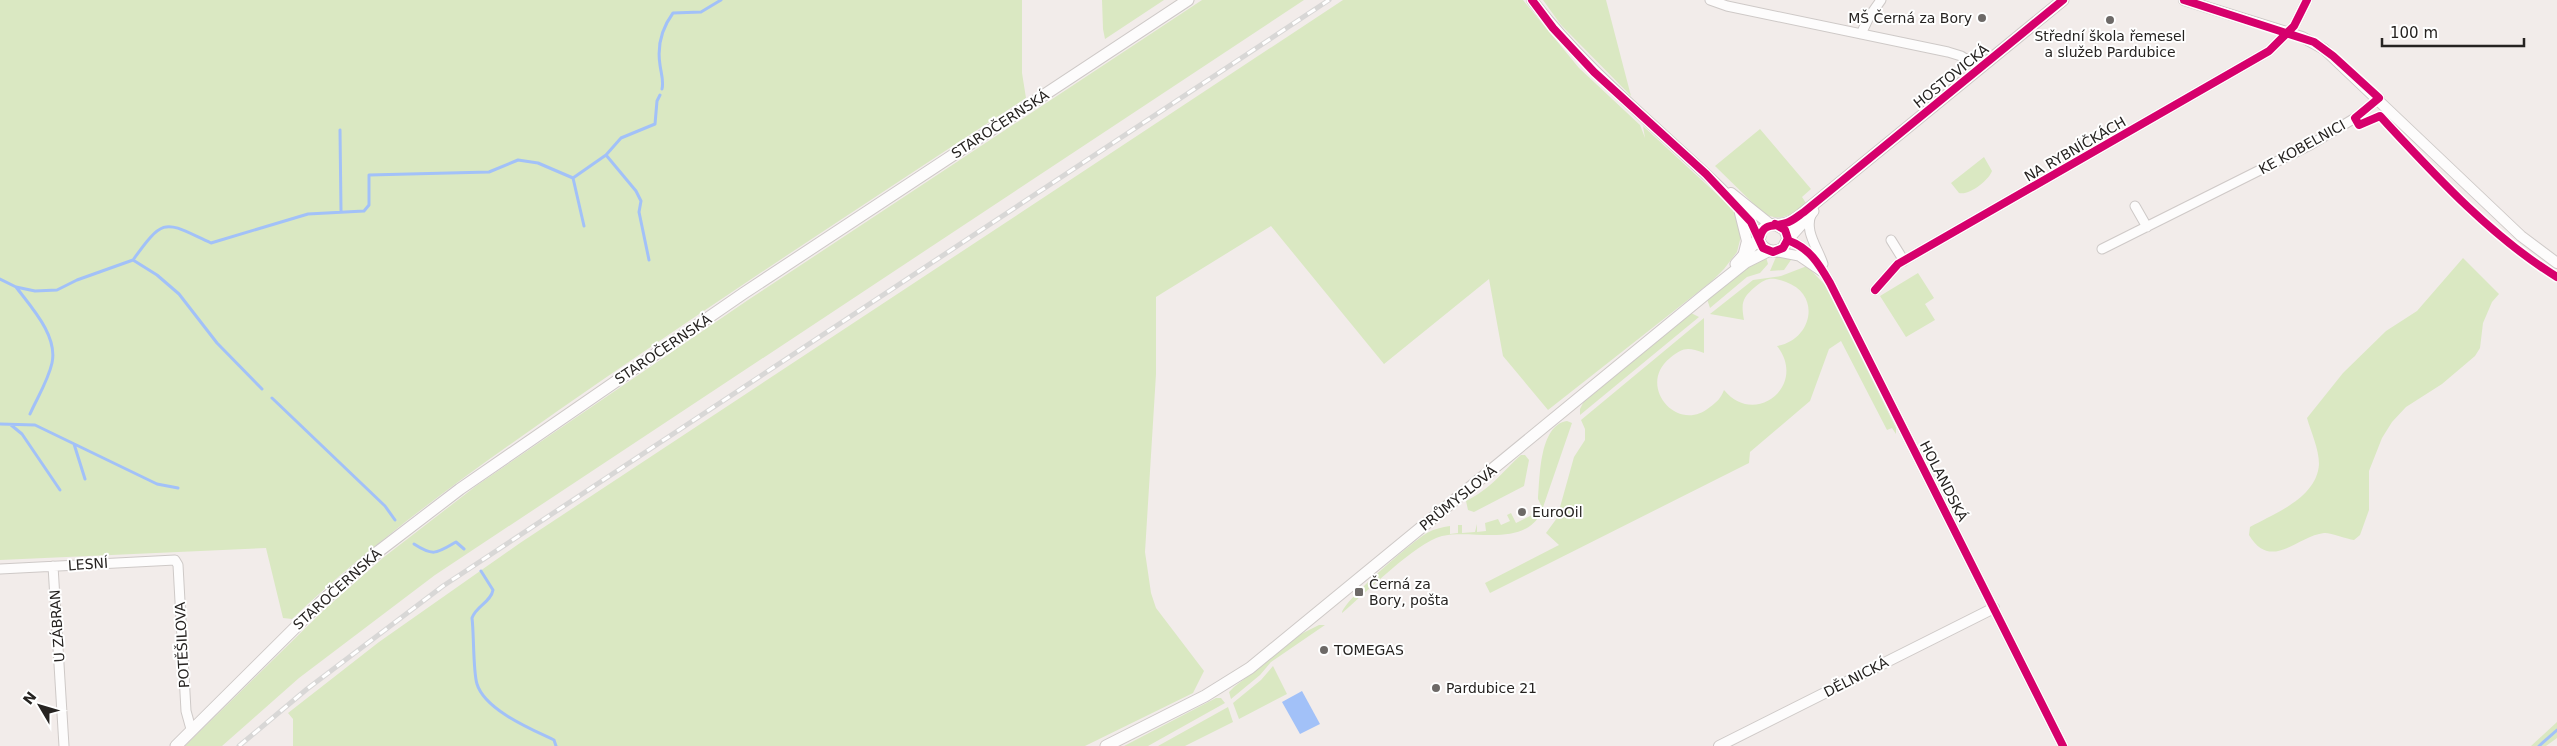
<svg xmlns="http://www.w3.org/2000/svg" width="2557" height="746" viewBox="0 0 2557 746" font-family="'DejaVu Sans',sans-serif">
<rect width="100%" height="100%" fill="#f2ecea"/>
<!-- green -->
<path fill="#dae8c2" d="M0,0h1022v73l4,25c-139,91 -278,182 -415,276 -111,77 -221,152 -319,245l-9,-1 -17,-70 -266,12z
M1102,0h62l-59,39 -2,-10z
M1202,0h102l-869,575 -136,103 -77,68h-37l140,-137 59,-52 92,-71 272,-186z
M1343,0h180l56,68 61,57 5,13 -2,-12 88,81 8,14 2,15 -4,16 -13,17 -12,12 -164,129 -45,-54 -14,-77 -105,85 -113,-138 -115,71v77l-11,178 6,41 5,15 48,63 -11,22 -108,53h-792v-27l-5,-6 91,-71 141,-99z
M1543,0h63l25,96 -70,-71z
M1760,129l51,60 -9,8 4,6c-14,12 -24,19 -42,11l-49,-48z
M1984,157l8,14c-3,9 -23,25 -33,22l-8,-10z
M1766,257l2,7 -8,9 -13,4 -37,31 -3,-9 47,-37z
M1776,257h17l-9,13 -14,1z
M2463,258l36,36 -7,8 -9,21 -3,25 -5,8 -33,28 -36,23 -14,15 -10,16 -13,33v39l-9,25 -6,5c-7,-1 -25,-8 -30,-7 -27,3 -53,39 -75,2l1,-8c25,-14 67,-29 69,-63 0,-15 -8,-32 -12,-46l36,-45 43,-42 31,-20z
M1807,266l18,19 71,143v6l-4,-6 -5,2 -46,-89 -12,8 -19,52 -60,51 -1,11 -259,130 -5,-10 74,-38 -13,-12 11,-15 17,-61 11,-17v-11l-4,-9 123,-102v35c-16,-6 -21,-6 -34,5 -34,27 7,77 40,49 7,-5 11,-9 14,-17 31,38 84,-5 53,-44 35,-6 45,-51 9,-64 -14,-5 -19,-5 -31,5 -13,11 -14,16 -11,33l-34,-6 43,-34 28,-4z
M1918,273l16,25 -9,6 10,16 -29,17 -26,-41z
M1691,313l8,4 -119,98v-6l4,-8z
M1567,421l5,2 -31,90c-18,35 -68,16 -99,23 -27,7 -76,57 -100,77 1,-12 71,-72 85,-80 7,-4 15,-6 23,-7v8l8,-1v-8h4v8l13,-1 2,-8v8l9,-1 -1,-8 13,-4 3,6 9,-4 -3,-6 4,-2 5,10 16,-8 -1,-3 11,-5 -4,-8c2,-21 1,-74 29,-78z
M1521,455h4l4,5 -5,26 -50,26 -6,-2 -2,-9c26,-13 35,-28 55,-46z
M1319,625h6l-54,37 -11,13 -29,24 -2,-7 5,-5 67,-53z
M1273,666l14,28 -48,25 -6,-16 28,-23z
M1216,698h5l4,5 -77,43h-24z
M1228,707l5,15 -48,24h-27z
M2557,722v16l-11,8h-15z"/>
<!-- water -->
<path fill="#a2c1f8" d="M1302,691l18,33 -20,10 -18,-32z"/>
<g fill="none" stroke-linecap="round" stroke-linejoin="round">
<!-- stream -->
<path stroke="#a2c1f8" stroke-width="3" d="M662,89c2,-8 -1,-16 -2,-24 -3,-19 2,-37 13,-52l28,-1 20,-12
M340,130l1,81
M606,155l30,36 5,10 -2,11 10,48
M573,178l11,48
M133,260c32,-45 32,-38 78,-17l97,-29 56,-3 5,-6v-30l120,-3 29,-12 20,3 35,15 33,-23 15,-17 34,-14 2,-23 3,-6
M0,279l16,8 19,4 22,-1 20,-10 56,-20 24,15 22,19 38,49 45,46
M16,287c16,21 42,49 36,76 -4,18 -15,35 -22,51
M272,398l113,108 10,14
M0,424l35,1 122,59 21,4
M11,425l11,9 38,56
M74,444l11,35
M414,544c20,13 23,9 42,-2l8,7
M481,571l12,19c-2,12 -17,16 -21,28 2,15 1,54 5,66 8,26 54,45 77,56l2,6
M2539,746l18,-16"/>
<!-- minor casing -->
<g stroke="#cec9c7" stroke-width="11">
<path id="minor" d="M1710,0l17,6 221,46 13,4 19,12
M1861,34l8,-17 12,-17
M2135,206l12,21
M1812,213c-9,17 6,35 11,51
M1787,240c23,8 32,24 43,43l233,463
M1891,240l13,21
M2102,249l208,-104 45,-27 24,-20
M1778,252l21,4 22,15
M1875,290l23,-26 371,-213 25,-25 13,-26
M53,566l11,180
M0,569l175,-9 3,5 8,146 5,18"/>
</g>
<!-- tertiary casing -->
<g stroke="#cec9c7" stroke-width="12">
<path id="tertiary" d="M1532,0c41,54 90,97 139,142 31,29 67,58 89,95
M2184,0l118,37 22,12 197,187 36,27
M1731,193l40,32
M1740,213l7,28 -4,16
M1719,746l275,-138"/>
</g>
<!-- secondary casing -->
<g stroke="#cec9c7" stroke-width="13">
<path id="secondary" d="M1775,224l10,6 3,9 -5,9c-14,10 -33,-7 -19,-20 7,-6 16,-2 23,-5 6,-2 12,-7 17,-11l259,-212
M1788,239l25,-28
M1736,264l24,-27
M176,746l144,-143 59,-52 81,-62 284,-196 444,-293
M1106,746l99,-50 45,-28 457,-375 39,-31 22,-11"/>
</g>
<!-- minor -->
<use href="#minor" stroke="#fdfcfc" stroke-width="9"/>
<!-- tertiary -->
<use href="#tertiary" stroke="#fdfcfc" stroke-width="10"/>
<!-- secondary -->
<use href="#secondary" stroke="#fdfcfc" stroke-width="11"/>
<!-- rail casing -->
<g stroke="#d8d7d6" stroke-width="5">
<path id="rail" d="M239,746l68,-57 136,-103 886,-586"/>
</g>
<!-- rail -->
<use href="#rail" stroke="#fff" stroke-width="3" stroke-dasharray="9" stroke-linecap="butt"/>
<!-- cycleway casing -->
<g stroke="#fff" stroke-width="11">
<path id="cycleway" d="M1532,0l21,28 41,44 112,102 45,48 12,26 10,4 10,-4 5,-9 -3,-9 -10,-6
M2184,0l130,42 19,14 46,42 -24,20 4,7 21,-9c53,57 110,120 177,161
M1760,237c4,-15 15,-10 26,-14 7,-2 12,-7 18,-11l259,-212
M1787,240c23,8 32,24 43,43l233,463
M1875,290l23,-26 371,-213 25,-25 13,-26"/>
</g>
<!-- cycleway -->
<use href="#cycleway" stroke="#d6006c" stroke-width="8"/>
</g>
<!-- markers -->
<g fill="#6d6967" stroke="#fff" stroke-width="2">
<circle cx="1982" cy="18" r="5"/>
<circle cx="2110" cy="20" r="5"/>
<circle cx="1522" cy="512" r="5"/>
<rect x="1354" y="587" width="10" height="10" rx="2.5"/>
<circle cx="1324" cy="650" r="5"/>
<circle cx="1436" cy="688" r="5"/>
</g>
<g text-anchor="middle" stroke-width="4" stroke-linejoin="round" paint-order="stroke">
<!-- poi labels -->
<g font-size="14" fill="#262321" stroke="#fff" text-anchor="start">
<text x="1972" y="23" text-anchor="end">MŠ Černá za Bory</text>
<text x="2110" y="41" text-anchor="middle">Střední škola řemesel<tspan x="2110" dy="16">a služeb Pardubice</tspan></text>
<text x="1532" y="517">EuroOil</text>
<text x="1369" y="589">Černá za<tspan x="1369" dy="16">Bory, pošta</tspan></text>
<text x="1334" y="655">TOMEGAS</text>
<text x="1446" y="693">Pardubice 21</text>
</g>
<!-- street labels -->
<g font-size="14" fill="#262321" stroke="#fff">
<text transform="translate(1951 76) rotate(-39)" y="5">HOSTOVICKÁ</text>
<text transform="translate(1000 124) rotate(-33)" y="5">STAROČERNSKÁ</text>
<text transform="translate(2302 147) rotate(-29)" y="5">KE KOBELNICI</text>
<text transform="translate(2075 149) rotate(-30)" y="5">NA RYBNÍČKÁCH</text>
<text transform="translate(663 349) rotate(-34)" y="5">STAROČERNSKÁ</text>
<text transform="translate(1944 481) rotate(63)" y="5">HOLANDSKÁ</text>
<text transform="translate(1458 498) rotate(-39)" y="5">PRŮMYSLOVÁ</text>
<text transform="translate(88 564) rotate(-4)" y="5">LESNÍ</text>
<text transform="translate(337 589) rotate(-42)" y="5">STAROČERNSKÁ</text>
<text transform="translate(57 626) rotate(-94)" y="5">U ZÁBRAN</text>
<text transform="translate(182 645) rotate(-93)" y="5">POTĚŠILOVA</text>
<text transform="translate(1856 677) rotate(-27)" y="5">DĚLNICKÁ</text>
</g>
</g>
<!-- north arrow -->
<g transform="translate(40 706) rotate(308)" stroke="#ffffff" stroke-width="4" paint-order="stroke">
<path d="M0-4L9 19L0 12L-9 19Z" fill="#262321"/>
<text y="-8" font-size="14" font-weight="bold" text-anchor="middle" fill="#262321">N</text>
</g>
<!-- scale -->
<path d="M2382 38v8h142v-8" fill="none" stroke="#262321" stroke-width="2.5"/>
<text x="2390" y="38" font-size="15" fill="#262321" stroke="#ffffff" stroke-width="4" paint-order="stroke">100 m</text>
</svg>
